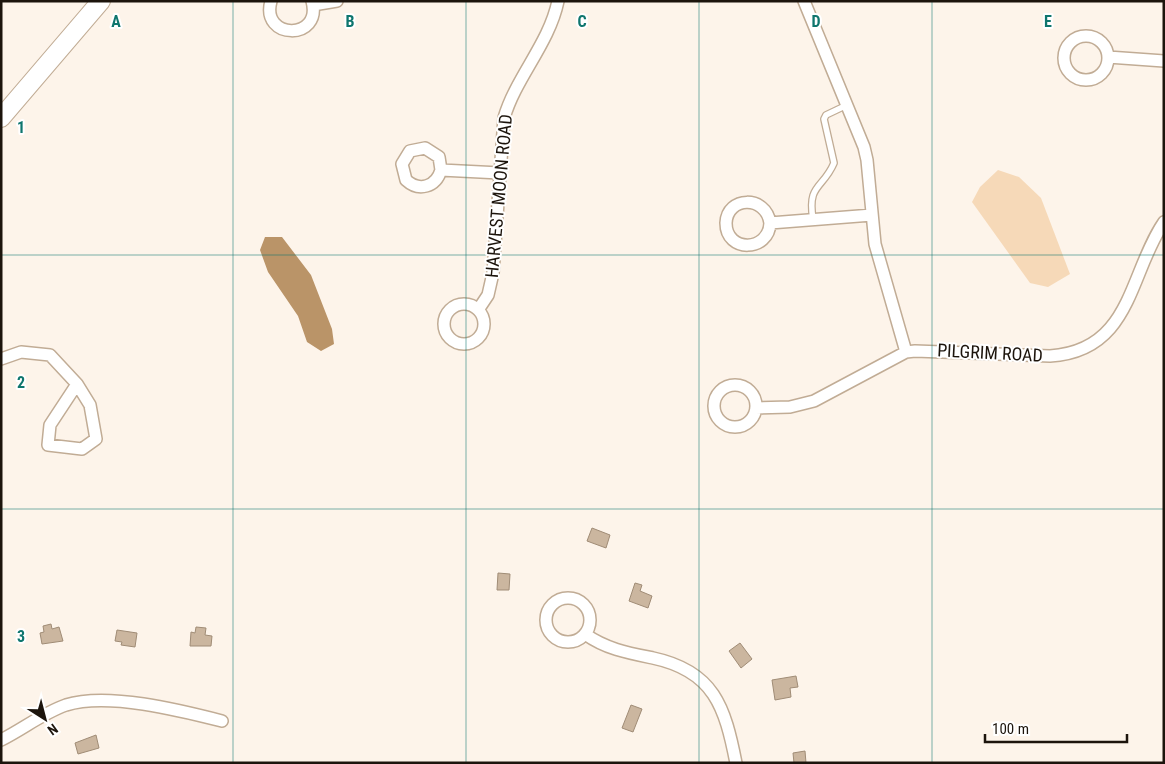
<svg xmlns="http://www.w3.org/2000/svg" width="1165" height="764" viewBox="0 0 1165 764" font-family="'Roboto Condensed',sans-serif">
<rect width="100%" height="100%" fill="#fdf4ea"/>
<!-- green -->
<path fill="#f6d9b8" d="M998,170l21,7 22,21 29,76 -22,13 -18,-4 -58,-81 8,-15z"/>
<!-- water -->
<path fill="#ba9468" d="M265,237h17l29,38 21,54 2,15 -13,7 -14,-9 -9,-26 -30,-44 -8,-22z"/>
<!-- building -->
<path fill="#cbb69f" stroke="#a08c76" d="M592,528l18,7 -4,13 -19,-7z
M498,573l12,1 -1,16h-12z
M635,583l7,2 -2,6 12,5 -4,12 -19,-7z
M51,624l1,5 7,-2 4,14 -21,3 -2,-11 4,-1 -1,-6z
M196,627l10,1 -1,7 7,1 -1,10h-21l1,-14 4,1z
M117,630l20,3 -2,14 -14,-2 1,-3 -7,-1z
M740,643l12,16 -11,9 -12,-17z
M796,676l2,11 -8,1 1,9 -16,3 -3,-20z
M631,705l11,4 -9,23 -11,-4z
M96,735l3,13 -21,6 -3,-11z
M805,751l1,12h-12l-1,-10z"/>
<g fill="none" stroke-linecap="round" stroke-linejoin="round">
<!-- lane casing -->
<g stroke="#c1ac95" stroke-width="8">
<path id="lane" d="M813,219c-6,-35 10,-30 21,-56l-10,-44 2,-4 21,-10"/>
</g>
<!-- street casing -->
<g stroke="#c1ac95" stroke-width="14">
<path id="street" d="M271,1c-11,39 52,40 41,0
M804,1l60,146 3,13 8,84 31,108
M313,5l24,-4
M1064 58a22 22 0 1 1 44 0a22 22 0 1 1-44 0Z
M1108,57l56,4
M441,170l-2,-13 -14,-9 -15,3 -8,13 4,16c13,12 30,7 35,-10l59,3
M770,223c-4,-28 -43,-27 -44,0 0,30 43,29 44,0l102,-8
M444 324a20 20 0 1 1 40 0a20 20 0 1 1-40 0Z
M478,310l10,-15 5,-22 11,-155c12,-41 45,-74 54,-117
M1,359l20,-7 29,3 27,29 13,21 6,34 -14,10 -34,-4 2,-20 27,-41
M714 406a21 21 0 1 1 42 0a21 21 0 1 1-42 0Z
M756,408l34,-1 24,-6 92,-49 9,-1 135,5c82,-5 79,-83 114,-134
M546 620a22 22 0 1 1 44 0a22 22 0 1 1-44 0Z
M585,634c21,15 43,19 68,24 61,13 72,49 83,105
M1,740c22,-11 42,-27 65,-35 41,-13 113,5 156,16"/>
</g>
<!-- primary casing -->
<g stroke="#c1ac95" stroke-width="20">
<path id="primary" d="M1,118l100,-117"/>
</g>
<!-- lane -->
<use href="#lane" stroke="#fff" stroke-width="5.5"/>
<!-- street -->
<use href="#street" stroke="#fff" stroke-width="11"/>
<!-- primary -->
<use href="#primary" stroke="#fff" stroke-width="18"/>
</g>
<!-- grid -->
<path fill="none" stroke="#0f766e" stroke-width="1" stroke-opacity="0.55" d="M233,1v762M466,1v762M699,1v762M932,1v762M1,255h1163M1,509h1163"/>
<g text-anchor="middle" stroke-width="4" stroke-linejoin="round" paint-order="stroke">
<!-- street labels -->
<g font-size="18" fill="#1c140c" stroke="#fff">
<text transform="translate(499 196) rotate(-85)" y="6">HARVEST MOON ROAD</text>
<text transform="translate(990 353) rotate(3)" y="6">PILGRIM ROAD</text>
</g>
</g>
<g font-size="16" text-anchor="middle" font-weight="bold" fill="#0f766e" stroke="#fff" stroke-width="4" stroke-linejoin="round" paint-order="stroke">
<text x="116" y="27">A</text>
<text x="350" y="27">B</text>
<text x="582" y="27">C</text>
<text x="816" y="27">D</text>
<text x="1048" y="27">E</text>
<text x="21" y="133">1</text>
<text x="21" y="388">2</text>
<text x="21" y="642">3</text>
</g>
<!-- border -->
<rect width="1165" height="764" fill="none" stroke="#1c140c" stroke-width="5"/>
<!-- north arrow -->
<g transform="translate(45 719) rotate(144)" stroke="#ffffff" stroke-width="4" paint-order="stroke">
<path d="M0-4L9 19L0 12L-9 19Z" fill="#1c140c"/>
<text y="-8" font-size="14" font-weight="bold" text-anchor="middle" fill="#1c140c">N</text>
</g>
<!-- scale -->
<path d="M985 734v8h142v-8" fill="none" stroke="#1c140c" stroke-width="2.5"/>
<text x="992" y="734" font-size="15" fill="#1c140c" stroke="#ffffff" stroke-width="4" paint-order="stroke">100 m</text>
</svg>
